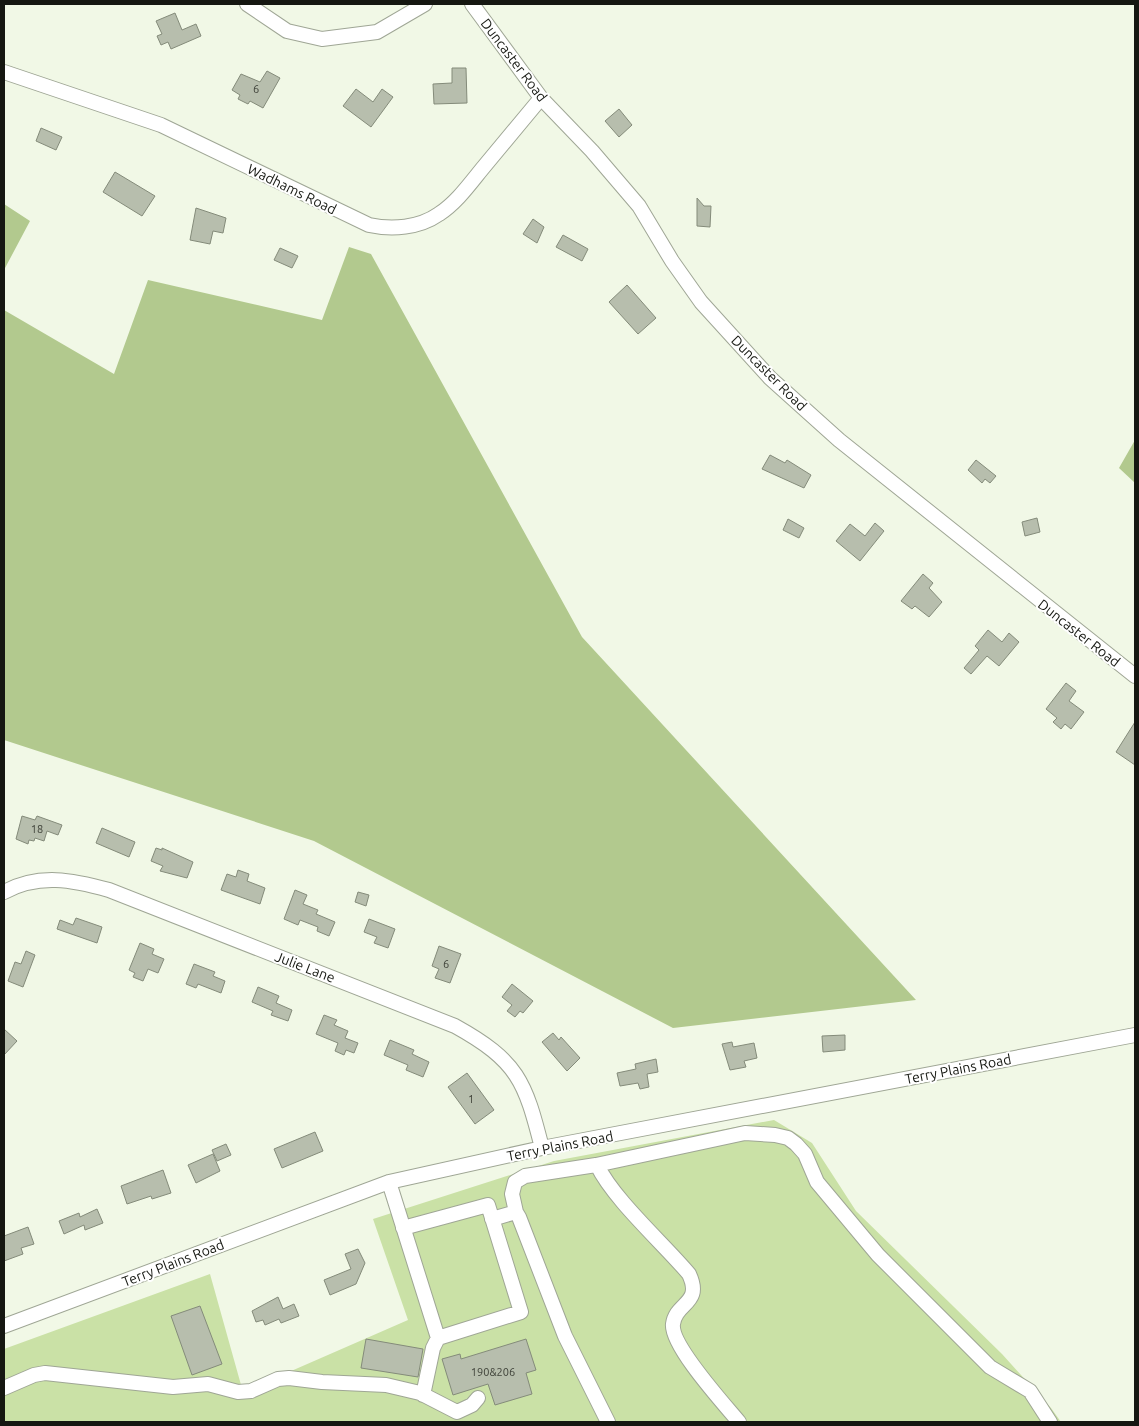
<svg xmlns="http://www.w3.org/2000/svg" width="1139" height="1426" viewBox="0 0 1139 1426" font-family="Ubuntu,sans-serif">
<rect width="100%" height="100%" fill="#f1f8e6"/>
<!-- green -->
<path fill="#cae1a6" d="M774,1120l38,23 44,68 146,143 49,54 10,14h-1057v-73l206,-75 33,118 165,-72 -35,-101 181,-58z"/>
<!-- forest -->
<path fill="#b2c98e" d="M4,204l26,17 -26,49z
M349,247l22,7 211,383 334,363 -243,28 -359,-187 -310,-101v-430l110,64 34,-94 174,40z
M1135,440v43l-16,-15z"/>
<!-- building -->
<path fill="#b7bead" stroke="#848b7a" d="M175,13l7,17 14,-6 5,12 -30,13 -3,-7 -7,3 -4,-9 5,-2 -6,-13z
M452,68h14l1,35 -33,1 -1,-20 19,-1z
M267,71l13,7 -17,30 -13,-7 -2,3 -10,-5 2,-4 -8,-5 9,-16 19,8z
M356,89l17,13 9,-13 11,8 -22,30 -28,-21z
M619,109l13,16 -13,12 -14,-16z
M41,128l21,9 -6,13 -20,-9z
M115,172l40,24 -13,20 -39,-24z
M697,198l7,8h7l-1,21 -13,-1z
M196,208l30,10 -3,15 -10,-2 -3,13 -20,-4z
M533,219l11,8 -7,16 -14,-9z
M563,235l25,14 -6,12 -26,-14z
M280,248l18,8 -6,12 -18,-8z
M627,285l29,33 -18,16 -29,-32z
M770,455l15,8 2,-3 24,15 -7,13 -42,-19z
M976,460l20,16 -6,7 -5,-4 -3,4 -14,-13z
M1037,518l3,14 -15,4 -3,-14z
M788,519l16,9 -5,10 -16,-8z
M875,523l9,8 -24,30 -24,-20 14,-17 15,12z
M923,574l10,9 -4,5 13,14 -13,15 -14,-11 -3,3 -11,-8z
M988,630l14,12 7,-9 10,9 -20,24 -12,-10 -16,18 -7,-6 15,-18 -4,-4z
M1066,683l10,8 -7,10 15,11 -13,17 -6,-5 -4,5 -8,-7 4,-4 -11,-9z
M1135,722v43l-19,-13z
M22,816l13,4 2,-4 25,9 -4,10 -11,-4 -3,10 -9,-3 -1,3 -5,-1 -1,4 -12,-5z
M102,828l33,14 -6,15 -33,-14z
M156,848l6,2v-2l31,14 -6,16 -27,-7 3,-5 -12,-5z
M238,870l11,4 -2,7 18,7 -5,16 -39,-14 6,-16 9,3z
M295,890l12,5 -4,9 15,6 -2,4 19,8 -6,14 -12,-5 1,-4 -18,-7 -2,5 -14,-6z
M358,892l11,3 -3,11 -11,-4z
M76,918l26,9 -5,16 -40,-14 3,-9 13,5z
M369,919l26,10 -7,19 -14,-5 3,-6 -13,-5z
M140,943l14,6 -2,5 12,5 -6,14 -10,-4 -5,12 -10,-4 2,-4 -6,-3z
M439,946l22,8 -11,29 -15,-5 4,-9 -7,-3z
M26,951l9,4 -12,32 -15,-6 7,-19 6,2z
M194,964l21,8 -2,4 12,5 -4,12 -23,-9 -2,4 -10,-4z
M512,984l21,17 -10,12 -3,-2 -5,6 -8,-6 5,-6 -10,-8z
M258,987l21,9 -3,7 16,7 -4,11 -17,-6 2,-4 -21,-9z
M324,1015l13,5 -3,5 14,6 -3,7 13,5 -4,10 -8,-3 -2,5 -9,-4 3,-8 -22,-9z
M4,1029l13,12 -13,14z
M553,1033l6,7 2,-3 19,21 -13,13 -25,-29z
M845,1035v15l-22,2 -1,-16z
M390,1040l24,10 -2,4 17,8 -6,15 -17,-7 2,-5 -24,-10z
M732,1042l1,5 21,-4 3,15 -13,3 2,6 -16,3 -8,-26z
M656,1059l2,13 -11,2 2,13 -9,2 -2,-6 -18,3 -3,-13 19,-4 -1,-5z
M467,1073l27,37 -19,14 -27,-37z
M315,1132l8,19 -41,17 -8,-19z
M226,1144l5,11 -14,6 -5,-11z
M213,1154l7,17 -24,12 -8,-18z
M163,1170l8,23 -19,6 -1,-3 -24,8 -6,-18z
M97,1209l6,14 -18,7 -1,-5 -20,9 -5,-13 20,-8 1,4z
M28,1227l6,17 -13,4 2,6 -19,7v-25z
M358,1249l7,14 -9,21 -26,11 -6,-15 27,-11 -6,-15z
M278,1297l5,12 11,-5 5,12 -18,7 -2,-4 -14,6 -2,-5 -7,2 -4,-11z
M200,1306l22,58 -30,11 -21,-59z
M366,1339l57,10 -5,28 -57,-9z
M526,1339l10,31 -10,3 6,21 -37,11 -7,-21 -35,11 -11,-36 18,-5 1,5z"/>
<g fill="none" stroke-linecap="round" stroke-linejoin="round">
<!-- minor casing -->
<g stroke="#9fa695" stroke-width="16">
<path id="minor" d="M247,4l40,27 35,8 55,-7 48,-28
M472,4l69,94 51,53 47,55 33,55 29,41 69,76 69,62 296,236
M4,72l157,53 208,100c23,5 50,3 70,-11 17,-11 30,-29 43,-45 19,-23 39,-47 59,-71
M4,892c35,-19 69,-12 105,-2l346,136c63,35 70,55 87,122
M597,1165c17,35 66,78 92,109 14,30 -13,28 -16,50 -3,21 52,81 66,98
M389,1182l49,156 83,-26 -33,-107 -85,23
M516,1212l-4,-18 3,-12 10,-6 71,-11 149,-32 30,2 13,3 8,6 9,10 12,28 61,73 112,112 40,24 20,31
M492,1219l24,-7 3,5 46,119 43,86
M4,1326l385,-144 153,-34 593,-113
M4,1388l30,-13 11,-2 128,14 35,-3 30,8 13,-1 27,-12 11,-1 33,4 64,3 34,8 37,19 15,-7 6,-7
M423,1395l10,-47 5,-10"/>
</g>
<!-- minor -->
<use href="#minor" stroke="#fff" stroke-width="14"/>
</g>
<g text-anchor="middle" stroke-width="4" stroke-linejoin="round" paint-order="stroke">
<!-- number labels -->
<g font-size="11" fill="#3e4138">
<text x="256" y="93">6</text>
<text x="37" y="833">18</text>
<text x="446" y="968">6</text>
<text x="471" y="1103">1</text>
<text x="493" y="1376">190&amp;206</text>
</g>
<!-- street labels -->
<g font-size="14" fill="#151711" stroke="#fff">
<text transform="translate(514 60) rotate(53)" y="5">Duncaster Road</text>
<text transform="translate(292 189) rotate(26)" y="5">Wadhams Road</text>
<text transform="translate(769 373) rotate(45)" y="5">Duncaster Road</text>
<text transform="translate(1079 633) rotate(38)" y="5">Duncaster Road</text>
<text transform="translate(305 967) rotate(21)" y="5">Julie Lane</text>
<text transform="translate(958 1069) rotate(-11)" y="5">Terry Plains Road</text>
<text transform="translate(560 1146) rotate(-11)" y="5">Terry Plains Road</text>
<text transform="translate(173 1263) rotate(-21)" y="5">Terry Plains Road</text>
</g>
</g>
<!-- border -->
<rect width="1139" height="1426" fill="none" stroke="#151711" stroke-width="10"/>
</svg>
